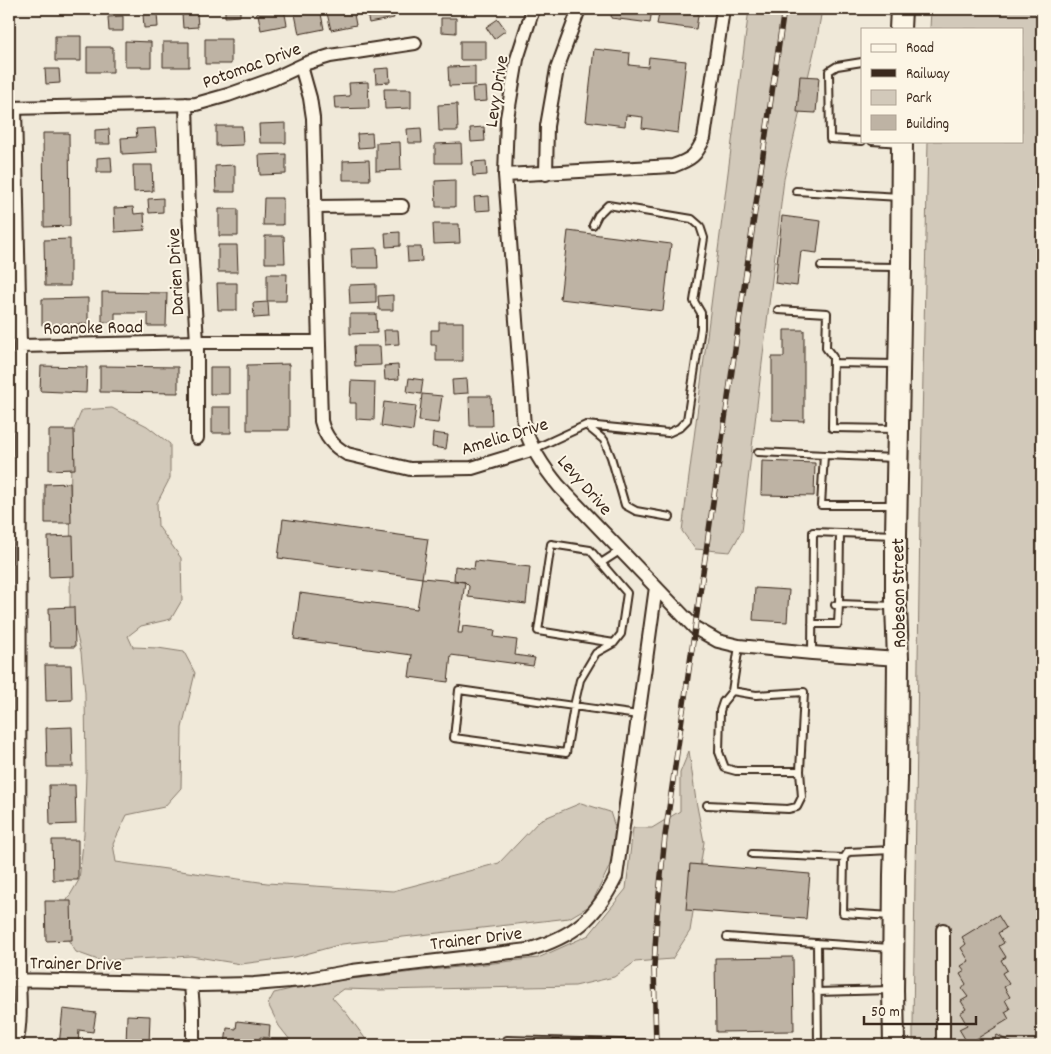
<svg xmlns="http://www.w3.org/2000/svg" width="1051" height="1054" viewBox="0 0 1051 1054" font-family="Dekko,sans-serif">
<rect width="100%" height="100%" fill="#f0e9d9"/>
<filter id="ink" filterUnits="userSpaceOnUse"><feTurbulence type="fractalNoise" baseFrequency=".02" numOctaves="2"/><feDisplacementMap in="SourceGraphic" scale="10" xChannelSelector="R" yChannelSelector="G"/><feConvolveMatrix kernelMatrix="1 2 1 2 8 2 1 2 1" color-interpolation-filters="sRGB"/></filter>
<g filter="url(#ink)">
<!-- green -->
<path fill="#d2c9ba" stroke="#867a6c" d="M749,9h73l-5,30 -33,140 -42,352 -12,21 -35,-3 -13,-18z
M931,9h111v1036h-129v-19l7,-508 8,-377h94v-112h-92z
M112,408l35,18 23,18v34l-13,25 1,23 23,32 1,42 -11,19 -30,7 -13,10 5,11 25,1 26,4 11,21 -13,55 -1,60 -17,19 -37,8 -14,29 3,18 151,21 126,8 106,-28 41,-43 41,-17 29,9 5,15 -4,36 -20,42 -22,13 -227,26 -47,13 -54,7 -50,-8 -90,5 -25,-9 -11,-17 1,-33 13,-22 5,-46 2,-62 -1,-79 -4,-41 -11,-44 1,-172 11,-26z
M689,751l7,50 8,41 -14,89 -18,28 -37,3 -21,15 -39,9 -196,4 -36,-1 -11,8 15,17 23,31h-76l-15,-19 -11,-22 6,-11 42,-10 222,-25 51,-23 37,-46 7,-61h19l28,-17v-38z"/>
<!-- building -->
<path fill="#beb3a4" stroke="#3b2a1e" d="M225,9h15v7l-15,1z
M257,9h27l3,16 -26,5z
M294,9h26l4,20 -25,5z
M326,9h27l3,16 -25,5z
M366,9h26l2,9 -25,5z
M612,9h40l-2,14 -39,-5z
M660,9h39l-3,20 -39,-5z
M157,13l1,14 -14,1 -1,-14z
M197,13l1,14 -15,1 -1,-14z
M123,16v15h-14l-1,-14z
M441,18h15v15l-15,-1z
M498,19l8,11 -12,9 -8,-12z
M55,36h26v25h-26z
M205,39h26v25h-26z
M125,41l26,1v25h-26z
M460,41h26v19h-26z
M163,42h26v25h-26z
M87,47h26v25h-26z
M594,49l36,4 -1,12 19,2 1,-10 37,4 -8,72 -36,-5 1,-11 -17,-2 -1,11 -39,-5z
M475,66v19l-26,1 -1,-19z
M389,68l1,14 -14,1 -1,-14z
M45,69h14l1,14 -14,1z
M800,76l19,1 -3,36 -19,-1z
M368,82l1,26 -34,1 -1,-12 16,-1 -1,-13z
M486,87l1,14 -14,1 -1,-14z
M384,89h27v19l-26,1z
M457,104l1,27h-19l-1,-26z
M286,123v20h-26l-1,-19z
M216,126h26l1,19 -27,1z
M484,127l1,14 -14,1 -1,-14z
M155,128l2,24 -35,2 -1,-16 16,-1 -1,-8z
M421,128l1,15h-14l-1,-14z
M109,129l1,15h-15v-14z
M43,133h26l1,93 -26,1z
M372,133l1,14 -15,1 -1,-14z
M400,142l1,28 -25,1v-28z
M461,143l1,20h-27v-19z
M286,154v20l-26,1 -1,-20z
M111,157l1,15h-15v-14z
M369,160l1,20h-27v-19z
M486,161l1,14 -14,1 -1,-14z
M133,165h19l1,26 -19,1z
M235,165v27h-19l-1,-26z
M455,180v27h-19l-1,-26z
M489,196l1,14 -15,1 -1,-14z
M163,198v14l-14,1 -1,-14z
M264,198h19v27h-20z
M133,207l1,7 10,-1 1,17 -30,2 -1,-24z
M219,209h19v27h-19z
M782,216l39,5 -4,32 -16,-2 -4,35 -22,-3z
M433,224h26l1,19 -26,1z
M568,231l103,13 -8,67 -103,-12z
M400,232v14l-14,1 -1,-14z
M265,236h19l1,27h-20z
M70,239v47h-25l-1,-46z
M218,245h19l1,27h-20z
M407,247h14l1,14 -14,1z
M377,248l1,20h-26l-1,-19z
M267,274h20l-1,27h-19z
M217,283h20v27h-19z
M376,284v19l-26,1 -1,-19z
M102,292l65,1 -1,33h-18v-13h-33v9h-13z
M393,295v15h-14l-1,-14z
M88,298v26l-46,1v-26z
M268,302l1,15 -15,1 -1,-15z
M350,314h26l1,19 -27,1z
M439,322h24v39h-27v-16h-5v-15h8z
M384,330h14l1,14 -14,1z
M784,330h20v91l-32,-1v-63h12z
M354,346h26l1,19 -26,1z
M289,364v66h-42v-65z
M398,365l1,14 -14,1 -1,-14z
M41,366l46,1 -1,26 -46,-2z
M100,366l78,1v26l-78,-1z
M210,367h19v27h-19z
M409,378l14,2 -2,14 -14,-2z
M467,379l1,14 -15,1 -1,-14z
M351,381l24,1 -1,38 -18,-1v-16h-6z
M422,394l20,2 -4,27 -19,-2z
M469,396h22l1,30h-22z
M384,402l32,4 -3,25 -32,-5z
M212,407h19v26h-19z
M49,430h25l1,39 -26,1z
M433,433l15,2 -2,14 -14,-2z
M762,461l53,2 -1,33 -53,-1z
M70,483l1,40h-26v-39z
M283,519l145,20 -6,39 -144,-20z
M73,536l1,40 -25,1 -1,-40z
M475,561l55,6 -4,37 -58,-7 1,-11 -4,-4 -11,-2 1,-14 19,3z
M422,578l43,4 -7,51h4l1,-7 32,4 -1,7 23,3 -2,15 20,3 -2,8 -82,-11 -3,27 -39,-5 3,-22 -118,-16 6,-46 117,16z
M755,588l34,2 -2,32 -34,-2z
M74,607l1,40h-25l-1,-39z
M45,665h26l1,35 -26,1z
M72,727l1,40h-26l-1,-39z
M49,785h26l1,39 -26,1z
M52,840h26v40h-25z
M690,864l120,10 -4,45 -120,-9z
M45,901h26l1,39 -26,1z
M998,915l8,13 -8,5 6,10 -5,3 7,11 -5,3 6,10 -5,3 7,11 -5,3 6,10 -5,3 5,9 -5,3 4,7 -41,25 -9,-15 8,-4 -7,-12 6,-4 -5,-8 7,-4 -6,-8 4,-5 -6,-10 5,-3 -4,-5 8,-5 -8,-13 5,-4 -4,-7z
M793,957l1,74 -78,1 -1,-74z
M63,1009l33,4 -3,19 -14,-2 -1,15h-19z
M127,1015l23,1 -1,29h-23z
M237,1021l33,4 -1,13 -9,-1 -1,8h-34l2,-17 9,1z
M997,1035l19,10h-25z"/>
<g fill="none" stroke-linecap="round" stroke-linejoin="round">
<!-- lane casing -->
<g stroke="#3b2a1e" stroke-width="10">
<path id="lane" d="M862,62l-25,4 -8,5 1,68 32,2
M872,141l29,2
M796,191l104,6
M821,266l76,1
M778,310l49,3 -1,35 7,9 -1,71 64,1
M833,363l64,1
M587,426l17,14 7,17 14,48 11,6 34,6
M534,449l52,-24 82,8 11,-5 8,-8 14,-92v-15l-7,-12 10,-63 -4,-12 -8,-7 -84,-14 -10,10 -5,10
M758,452l136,6
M824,455l-3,50h73
M840,533l-1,71 55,2
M601,563l20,-13
M812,624h26l1,-20 -4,1
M614,643l-76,-12 13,-87 39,6 37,43 -6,41 -7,9 -18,10 -16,27 -6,26 -8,47 -112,-15 5,-48 179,25
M812,653l1,-121 82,3
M732,691l-9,11 -3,9 -1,41 6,16 11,3h64
M707,805l81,4 9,-2 5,-10 -2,-26 4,-79 -48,3 -24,-4 7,-45
M752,854l92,4 -1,55 49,3
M844,858l4,-6 44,-2
M727,937l163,11
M817,943l1,102
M817,992l74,-2
M500,1045l7,-5 149,4 9,1"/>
</g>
<!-- street casing -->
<g stroke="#3b2a1e" stroke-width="16">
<path id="street" d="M533,9l-16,50 -10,59 -2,57 19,251c7,23 20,42 35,60l136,142 23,13 21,5 73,7 86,6
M301,66l9,32 3,20 8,303c4,16 12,25 26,33l63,15 62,-1 62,-19
M186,104l3,107 8,131v96
M9,108l187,-4 32,-9 45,-16 34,-16 23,-7 85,-13
M15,108l5,238 -1,634c1,22 2,44 -3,65
M546,174l1,-48 10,-57 22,-60
M505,175l168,-9c19,-7 23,-10 31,-28l19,-129
M315,207l87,-1
M20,346l177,-4h121
M9,980l163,3 27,2 55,-1 48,-4 50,-9 176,-21c46,-14 67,-31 88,-73l40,-290
M191,985l2,23v37
M943,1045v-115"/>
</g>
<!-- primary casing -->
<g stroke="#3b2a1e" stroke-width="24">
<path id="primary" d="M900,29l1,-20
M894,1045l-1,-55 1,-115 3,-96 1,-120 -2,-53v-71l5,-268 1,-126"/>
</g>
<!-- lane -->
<use href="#lane" stroke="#fcf5e5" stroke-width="6"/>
<!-- street -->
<use href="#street" stroke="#fcf5e5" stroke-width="12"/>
<!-- primary -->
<use href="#primary" stroke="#fcf5e5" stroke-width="20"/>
<!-- rail casing -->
<g stroke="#3b2a1e" stroke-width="5.5">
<path id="rail" d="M656,1045l-2,-78 3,-52 8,-79 119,-827"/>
</g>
<!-- rail -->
<use href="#rail" stroke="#fcf5e5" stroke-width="4" stroke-dasharray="11" stroke-linecap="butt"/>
</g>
</g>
<g text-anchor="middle" stroke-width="4" stroke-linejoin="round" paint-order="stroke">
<!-- street labels -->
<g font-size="19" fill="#3b2a1e" stroke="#fcf5e5">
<text transform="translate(251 64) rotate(-20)" y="7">Potomac Drive</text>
<text transform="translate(495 91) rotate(-81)" y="7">Levy Drive</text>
<text transform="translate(174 272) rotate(-93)" y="7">Darien Drive</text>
<text transform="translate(93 326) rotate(-1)" y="7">Roanoke Road</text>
<text transform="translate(504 435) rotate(-17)" y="7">Amelia Drive</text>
<text transform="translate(586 484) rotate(49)" y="7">Levy Drive</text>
<text transform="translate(897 593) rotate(-91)" y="7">Robeson Street</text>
<text transform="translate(476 937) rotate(-7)" y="7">Trainer Drive</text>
<text transform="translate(76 962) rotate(1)" y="7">Trainer Drive</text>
</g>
</g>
<!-- margin -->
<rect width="1051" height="1054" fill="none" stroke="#fcf5e5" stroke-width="30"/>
<rect x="15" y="15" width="1021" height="1024" fill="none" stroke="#3b2a1e" stroke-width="2" filter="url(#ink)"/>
<!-- legend -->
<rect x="861" y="28" width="162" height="115" fill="#fcf5e5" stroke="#afa495"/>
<rect x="871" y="44" width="25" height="8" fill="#fcf5e5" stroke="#afa495"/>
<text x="906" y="52" font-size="15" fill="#3b2a1e">Road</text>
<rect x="871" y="69" width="25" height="8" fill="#3b2a1e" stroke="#afa495"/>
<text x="906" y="78" font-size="15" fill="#3b2a1e">Railway</text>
<rect x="871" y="90" width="25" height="15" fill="#d2c9ba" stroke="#afa495"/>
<text x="906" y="102" font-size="15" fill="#3b2a1e">Park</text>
<rect x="871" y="115" width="25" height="15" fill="#beb3a4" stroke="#afa495"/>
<text x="906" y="128" font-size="15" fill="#3b2a1e">Building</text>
<!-- scale -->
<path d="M864 1016v8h112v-8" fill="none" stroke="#3b2a1e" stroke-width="2.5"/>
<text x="871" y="1016" font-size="15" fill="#3b2a1e" stroke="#fcf5e5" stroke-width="4" paint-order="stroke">50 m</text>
</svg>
